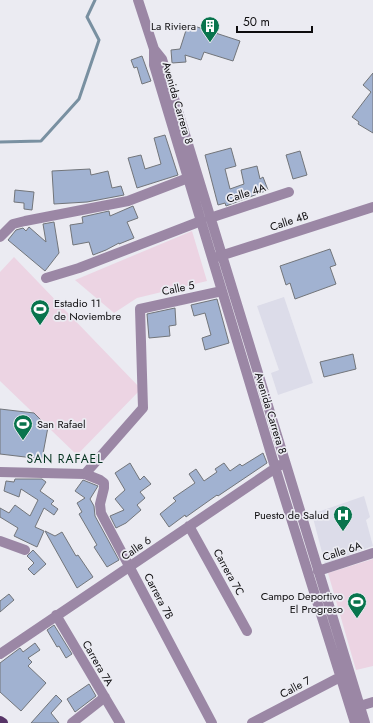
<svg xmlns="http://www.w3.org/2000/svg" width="373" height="723" viewBox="0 0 373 723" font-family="Jost,sans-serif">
<rect width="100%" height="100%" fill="#ebebf2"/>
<!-- built -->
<path fill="#dcdce9" d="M284,297l29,86 -35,12 -7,-22 8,-3 -22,-64z
M364,496l6,21 -4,3 7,26 -48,18 -13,-50z"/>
<!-- green -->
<path fill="#ecd4e3" d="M192,231l15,50 -70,17 -23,15 -39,-33z
M14,257l127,132 -64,66 -77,-74v-109z
M373,559v107l-17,4 -28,-97z"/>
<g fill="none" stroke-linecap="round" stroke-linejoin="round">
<!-- stream -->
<path stroke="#7990a1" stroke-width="3" d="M0,142l41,-1 38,-42 20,-59 -12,-23 8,-17"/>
</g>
<!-- building -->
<path fill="#a1b2d1" stroke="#72757a" d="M188,24l52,17 -7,20 -29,-9 -3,8 -16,-5 1,7 -14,1 -1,-13 9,-1z
M142,56l9,25 -9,3 -5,-17 -3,1 -3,-8z
M373,73v60l-15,-9 1,-2 -7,-5 19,-25 -8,-7z
M165,135l13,40 -41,13 -9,-30 13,-3 4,14 16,-5 -7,-26z
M231,148l5,18 -11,3 5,20 14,-5 -3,-14 16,-4 3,13 3,-2 5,13 -42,16 -1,-3 -7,2 -13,-50z
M300,151l7,24 -14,4 -7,-24z
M90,169l1,6 17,-4 4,17 9,-2 3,9 -37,7 -33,2 -2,-33z
M15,190l19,2 -2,18 -8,-1v-6l-10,-1z
M133,206l5,12 -11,4 7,16 -15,6v-1l-13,7 -13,5 -4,-13 -16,3 -3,-20 13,-2 -1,-6 27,-6 1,5z
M54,222l5,31 -14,18 -37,-31 8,-10 7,-2 3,3 3,-4 17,15 -3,-18z
M330,249l6,16 -6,2 6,17 -41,15 -5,-16 -4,2 -6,-19z
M217,299l12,44 -24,7 -3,-12 9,-3 -6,-22 -11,3 -3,-11z
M175,308l1,17 -7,1 1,10 -21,2 -2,-24z
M353,354l3,15 -32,8 -4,-15z
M0,409l34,4 14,14 -6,32 -42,-5z
M263,453l4,10 -49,33 -1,-1 -31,22 -1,-2 -16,12 -9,-13 16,-13 -3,-3 22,-15 -6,-9 7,-5 8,12 13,-9 -2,-3 9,-6 6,8 10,-7 2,2z
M130,463l10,17 4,-4 7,8 -11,8 5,6 -8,7 4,5 -15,13 -10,5 -6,-12 14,-6 -9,-11 10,-9 -10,-17z
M15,479h27l4,3 -6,9 14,10 -3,3 7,5 -4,6 -10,-7 -9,19 9,4 -7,16 -23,-11 4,-8 -18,-11v-9l9,5 6,-8 15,11 8,-16 -17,-11 -2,8 -15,-6 2,-10 8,1z
M83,480l15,6 -8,13 4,7 1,10 24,44 -12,7 -13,-20 3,-2 -18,-31 3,-2 -5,-9 8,-5 -10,-7z
M45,531l10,5 7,-4 14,24 2,-1 15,22 -16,11z
M33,550l13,14 -12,11 -6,-6 6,-6 -7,-7z
M9,594l5,6 -14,12v-11z
M54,625l18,29 -6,4 -7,-12 -2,1 -10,-17z
M35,643l5,7 -12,8 4,4 -4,4 18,17 -25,28 -21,-19v-29l20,-15 3,4z
M89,684l7,12 -21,16 -8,-13z
M56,695l6,6 -11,12 8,10h-28z"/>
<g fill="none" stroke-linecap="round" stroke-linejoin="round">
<!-- minor -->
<path stroke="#9b87a5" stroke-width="10" d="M138,0l16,49 8,10 203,664
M154,49v16l121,402 80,256
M210,218l79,-26
M0,237l13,-13 12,-3 103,-20 60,-23
M217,257l156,-50
M46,278l33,-10 122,-47
M0,472l85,2 15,6 4,3v5l-4,16 1,9 111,210
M85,474l58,-66 -3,-99 82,-18
M189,526l58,105
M0,541l25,9
M318,571l55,-18
M56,615l64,108
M0,654l280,-189
M360,706l13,-4
M72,723l33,-26
M252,723l94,-49"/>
<!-- major -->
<path stroke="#573467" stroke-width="10" d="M0,721l3,2"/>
</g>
<!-- icons -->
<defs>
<g id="building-pin" transform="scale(1)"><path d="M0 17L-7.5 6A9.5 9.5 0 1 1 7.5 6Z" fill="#08744d" stroke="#ebebf2"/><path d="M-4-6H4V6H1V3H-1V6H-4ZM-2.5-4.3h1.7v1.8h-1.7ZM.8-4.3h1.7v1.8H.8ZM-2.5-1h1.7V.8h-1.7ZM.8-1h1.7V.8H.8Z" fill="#fff"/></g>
<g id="stadium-pin" transform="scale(1)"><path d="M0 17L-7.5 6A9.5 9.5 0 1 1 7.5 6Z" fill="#08744d" stroke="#ebebf2"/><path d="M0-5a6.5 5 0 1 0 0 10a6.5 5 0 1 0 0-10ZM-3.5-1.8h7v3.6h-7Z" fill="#fff"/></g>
<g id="hospital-pin" transform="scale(1)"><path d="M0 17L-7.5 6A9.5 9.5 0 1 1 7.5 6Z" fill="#08744d" stroke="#ebebf2"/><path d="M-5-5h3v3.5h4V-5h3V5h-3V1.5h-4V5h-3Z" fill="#fff"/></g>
</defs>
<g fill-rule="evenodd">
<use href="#building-pin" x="210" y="26"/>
<use href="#stadium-pin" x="40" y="309"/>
<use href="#stadium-pin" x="23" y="424"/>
<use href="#hospital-pin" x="343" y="515"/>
<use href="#stadium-pin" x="357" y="602"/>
</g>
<g text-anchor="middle" stroke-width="3.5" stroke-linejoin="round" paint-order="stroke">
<!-- poi labels -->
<g font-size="11" fill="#0d0c0e" stroke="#ebebf2" text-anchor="end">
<text x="196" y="30">La Riviera</text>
<text x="54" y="307" text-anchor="start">Estadio 11<tspan x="54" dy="13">de Noviembre</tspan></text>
<text x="37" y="428" text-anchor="start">San Rafael</text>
<text x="329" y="519">Puesto de Salud</text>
<text x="343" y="600">Campo Deportivo<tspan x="343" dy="13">El Progreso</tspan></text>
</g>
<!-- street labels -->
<g font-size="11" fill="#0d0c0e" stroke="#ebebf2">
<text transform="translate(178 103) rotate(74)" y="4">Avenida Carrera 8</text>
<text transform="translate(246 193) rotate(-18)" y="4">Calle 4A</text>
<text transform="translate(289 221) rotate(-18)" y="4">Calle 4B</text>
<text transform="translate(178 288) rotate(-12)" y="4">Calle 5</text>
<text transform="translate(271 413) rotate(73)" y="4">Avenida Carrera 8</text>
<text transform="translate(136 548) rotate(-34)" y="4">Calle 6</text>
<text transform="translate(342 551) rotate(-18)" y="4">Calle 6A</text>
<text transform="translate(229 572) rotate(61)" y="4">Carrera 7C</text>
<text transform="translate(159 596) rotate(62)" y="4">Carrera 7B</text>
<text transform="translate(98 663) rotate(60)" y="4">Carrera 7A</text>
<text transform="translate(295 687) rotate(-28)" y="4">Calle 7</text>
</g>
<!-- neighbourhood labels -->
<g font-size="12" letter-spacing="1" fill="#03321f" stroke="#ebebf2">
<text x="65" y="463">SAN RAFAEL</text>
</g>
</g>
<!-- scale -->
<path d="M237 26v6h75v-6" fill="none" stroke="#0d0c0e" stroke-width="2"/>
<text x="243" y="26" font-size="12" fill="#0d0c0e" stroke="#ebebf2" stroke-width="3" paint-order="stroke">50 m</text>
</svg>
